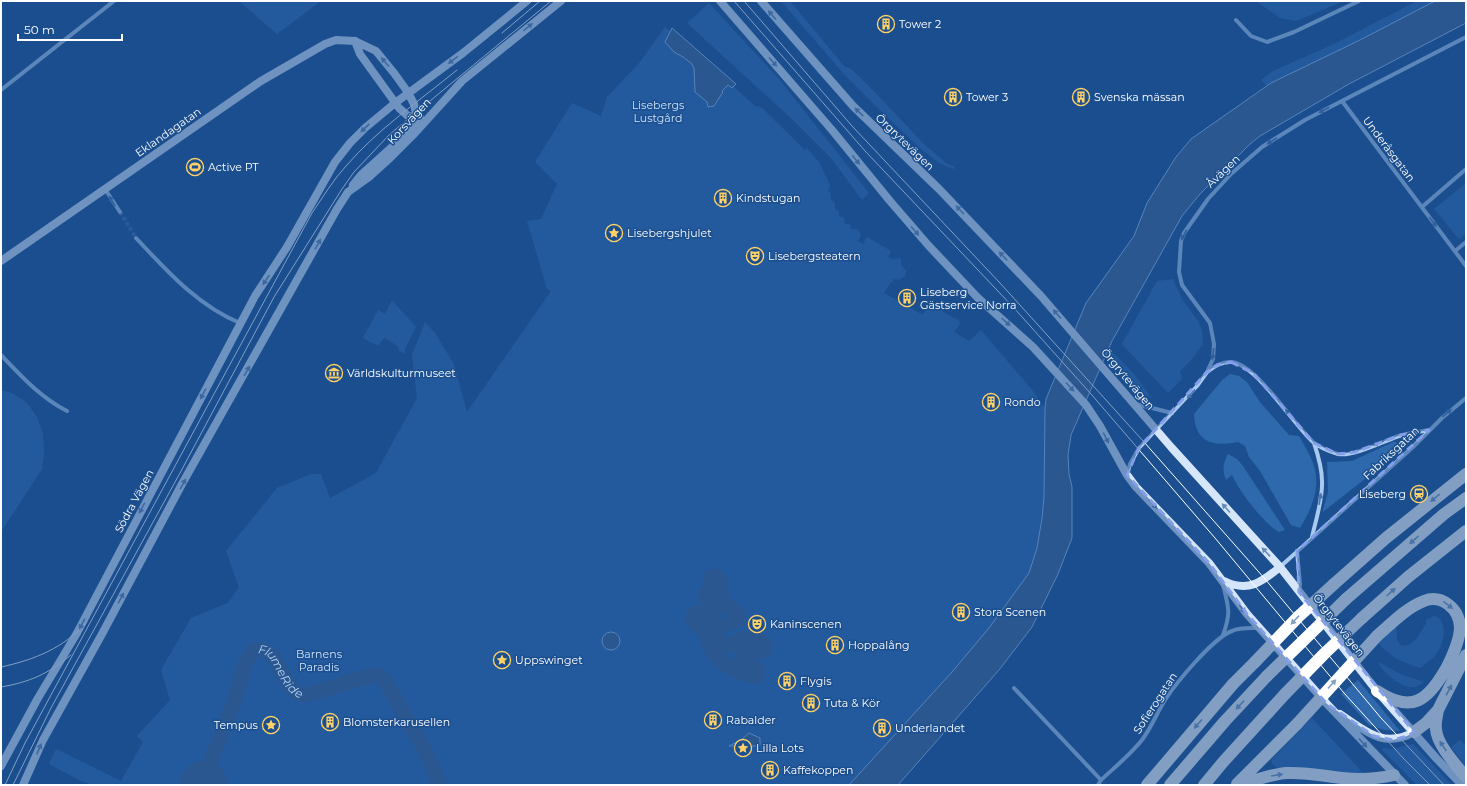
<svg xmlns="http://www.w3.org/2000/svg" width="1467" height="786" viewBox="0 0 1467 786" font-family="Montserrat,sans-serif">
<rect width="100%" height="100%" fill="#1b4f8f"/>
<!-- green -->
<path fill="#2e69ad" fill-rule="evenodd" d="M239,1h82l-44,33z
M781,1h9l54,65 7,3 15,14 58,61 22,19 9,4 -1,2 -15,-6 -18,-14 -38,-36 -40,-40z
M1256,1h88l-48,20 -16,-3z
M1417,1h18l-75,39 -93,46 -6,-6 12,-9 61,-27z
M709,3l70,76 90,114 -7,7 -31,-42 -36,-36 -108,-99z
M665,27l5,4 2,-3 64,56 -2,3 21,19 6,1 44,43 2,-2 12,14 11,23 -2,5 3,4v6l4,3v5l4,4v4l5,2 1,6h5l2,5h5c5,3 4,8 1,12l5,3 4,-7 24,14 -3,6 5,3 4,-2 4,1v6l5,6 -1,5 -6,4 -5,-1 -2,3 69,40 -7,10 15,9 12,-11 52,61 12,17 -1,89 -7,51 -8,25 -40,55 -37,44 -103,113h-757l-11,-4 -32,-17 7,-15 65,32 22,-39 -6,-6 33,-36 -9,-30 30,-52 37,-15 11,-16 -13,-36 51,-63 34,-14h10l9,24 46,-25 41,-75 -5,-43 13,-33 10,11 19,31 13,48 84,-121 -4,-2 -20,-68 14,-2 16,-35 -22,-22 37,-59 29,13 6,-19 33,-35zM891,282l38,21 -6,12 -39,-22z
M1466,183v50l-7,6 -25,-30z
M1173,279l9,20 16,22 4,9 1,14 -12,16 -11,11 2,8 -14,14 -46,-49 35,-63z
M392,300l24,27 -11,22v5l-6,-3 -1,-5 -14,-8 -6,8 -15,-8 15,-28 7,4z
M1110,350l23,23 19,25c-19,-6 -32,-26 -46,-41z
M1230,374l9,2 8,6 13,20 29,33 10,1c5,9 12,20 15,30 7,23 -3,44 -14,62l-9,-3 -31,-54 -11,-14 -4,-11 -7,-4c-24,5 -43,1 -44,-28l28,-34z
M1,390l11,3 15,10 10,14 6,17 1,19 -2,16 -41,63z
M1393,442h3l1,2 -10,13 -17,18 -47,37v-2l5,-18 -1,-30 25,-1z
M1228,454l9,5 6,7 42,64 -6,2c-15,-8 -40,-41 -47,-57l-6,5c-4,-9 -3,-18 2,-26z
M1433,616c5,1 7,2 9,7 5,10 -1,27 -9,35 -4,3 -9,6 -12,10 -19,-5 -30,-11 -43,-25l18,-17c2,8 -2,14 6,20l7,-1 8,-7 9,-14v-4z
M1378,662l24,13 22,7c-4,3 -9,6 -14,5 -9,0 -30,-17 -32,-25z
M1358,680l42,51 -15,-1 -16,-5 -28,-31z
M1312,718l51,55 -17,1 -68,-6 -5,-3 -2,-5z
M1460,740l6,6v20l-15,-19z
M1413,744l39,41h-35l-35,-35 1,-2 9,1z"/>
<!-- water -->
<path fill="#3c6290" stroke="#9cc4f0" d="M1435,1h31v22l-117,61 -89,52 -10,8 -50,50 -18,22 -70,125 -41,94 -3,20 1,19 3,13v51l-14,36 -26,53 -33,43 -101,115h-49l103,-113 37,-44 40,-55 8,-25 5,-30 2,-21 1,-89 1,-9 40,-96 48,-67 13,-33 29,-46 15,-18 80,-56 89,-43z
M672,28l64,56 -4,4 -4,-3 -6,6 1,1 -9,14 -6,1 -1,-5 -12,-10 -1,-24 -3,-5 -8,-6 -9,-5 -9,-10z
M602 641a9 9 0 1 1 18 0a9 9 0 1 1-18 0Z
M749,733l11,5v7l-2,1h-29l12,-6z"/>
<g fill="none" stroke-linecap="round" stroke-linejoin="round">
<!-- canal -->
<g stroke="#3c6290" stroke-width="15">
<path d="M716,576l5,4c0,8 -2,20 5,25 5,4 10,6 13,11l-1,4 -19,7c-1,5 -1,8 1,12 5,14 20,0 29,-3l15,7 1,6 -6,3 -12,-2 -5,3v7l16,10v4l-2,3c-15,-3 -34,-12 -43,-25 -4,-7 -4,-15 -9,-21 -4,-5 -10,-7 -12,-14l4,-4 13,4 5,-6 1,-5 -9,-6v-6l4,-5 1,-12z"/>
<path d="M186,785c5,-22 32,-23 34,0"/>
<path id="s1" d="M201,785l31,-77 14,-47 7,-10c6,-3 13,-1 18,3 11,13 16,41 35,41l66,-20 7,1 6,5 37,64 18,40"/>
</g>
<!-- street-tunnel -->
<path stroke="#3d69a0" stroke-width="4" stroke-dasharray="4 2" stroke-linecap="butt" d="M120,212l16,26"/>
<!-- street -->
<path stroke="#a9c9ee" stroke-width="4" d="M1236,20l15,16 16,6 27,-10 65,-31
M1,90l113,-89
M1342,101l124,165
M105,189l15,23
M1422,207l44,-38
M136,238c31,33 62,68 104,85
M1455,251l11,-9
M1,355c20,21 40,43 66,56
M1207,372c7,-5 15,-11 25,-10 25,3 61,62 81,80 6,5 18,10 25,12 15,3 46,-13 61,-18 9,-3 20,-4 30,-6
M1136,404l36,9
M1127,475l3,-11 9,-16 58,-62 10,-14 6,-13 1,-15 -4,-21 -28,-38 -3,-13 2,-31 3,-8 24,-34 23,-25 31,-27 43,-27 161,-83
M1312,537c4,-18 11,-38 10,-56 0,-13 -4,-26 -8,-38
M1297,551l3,33 -1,7
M1280,567l133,-120 29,-29 24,-20
M1223,635c8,-22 6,-27 0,-50
M1014,688l87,92
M1098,785l3,-5c14,-13 29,-25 41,-40 9,-12 15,-27 23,-40 11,-17 48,-62 67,-69 8,-4 18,-3 27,-3"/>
<!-- secondary -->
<path stroke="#d6e6fa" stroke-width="8" d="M720,1l112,129 58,71 38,44 50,53 55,49 53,58 14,21 27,49 9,12 73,76 38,51 80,90 78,81
M761,1l92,105 86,83 102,107 130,151 109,120 97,124 59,67 26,27
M355,41l5,13 39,54 9,8 12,2
M1,261l260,-180 64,-37 11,-4 19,1 21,10 18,22 13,18 7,13 3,14 -5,11 -51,46 -8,10
M1224,581c24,12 38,1 56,-14
M1340,714c25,17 44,35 74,18
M1,766l37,-68 39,-65 178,-337 32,-49 48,-85 15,-19 15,-15 30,-25 68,-50 64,-52
M23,785l20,-45 59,-106 80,-150 155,-275 11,-17 21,-15 21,-19 23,-23 49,-54 99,-80"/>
<!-- highway -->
<path stroke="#fff" stroke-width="12" d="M1334,584l52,-46 80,-64
M1346,599l98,-85 22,-16
M1362,618l46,-41 58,-46
M1377,691c35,23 51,10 70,-24 6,-12 13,-27 13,-40 -1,-19 -19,-33 -36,-26 -18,7 -32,22 -47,35
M1438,710c-1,6 -3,13 -2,19 1,16 20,36 30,48
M1414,732l12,-9 12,-13 28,-55
M1237,784l60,-60
M1147,785l86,-101 22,-22
M1170,785l55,-64 42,-45
M1204,785l20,-24 61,-67
M1240,785c15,-5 31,-11 47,-12 19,-1 37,3 55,5 18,2 35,1 52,-3"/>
<!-- tram -->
<path stroke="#fff" stroke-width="1" d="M734,1l132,151 148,156 77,86 124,144 129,155 60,66 26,26
M744,1l108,125 148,157 144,159 121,137 116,139 63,67
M502,33l38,-32
M1,667c33,-7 63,-19 86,-45
M1,687c29,-5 47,-13 70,-32
M5,785l20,-42 287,-530c11,-16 21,-33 34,-47 32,-37 73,-65 111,-96
M13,785l38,-77 129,-235 94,-176 68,-108 12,-17 36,-38 161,-133"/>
<!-- highway-bridge -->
<path stroke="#fff" stroke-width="12" d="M1255,662l43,-45 36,-33
M1267,676l79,-77
M1285,694l40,-41 37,-35
M1297,724l80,-88"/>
</g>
<!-- one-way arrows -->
<defs><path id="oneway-solid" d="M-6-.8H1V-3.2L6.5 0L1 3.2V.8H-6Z"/></defs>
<g fill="#668bba">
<use href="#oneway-solid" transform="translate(772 15) rotate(-130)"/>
<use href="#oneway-solid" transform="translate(528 27) rotate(-39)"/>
<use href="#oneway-solid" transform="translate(453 60) rotate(143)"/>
<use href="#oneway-solid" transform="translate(385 62) rotate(-131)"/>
<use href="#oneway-solid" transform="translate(773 62) rotate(49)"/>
<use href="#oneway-solid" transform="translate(859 112) rotate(-136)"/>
<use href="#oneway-solid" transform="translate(365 128) rotate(136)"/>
<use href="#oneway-solid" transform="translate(856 160) rotate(51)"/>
<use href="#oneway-solid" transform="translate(960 210) rotate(-134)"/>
<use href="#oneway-solid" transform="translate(915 231) rotate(49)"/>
<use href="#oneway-solid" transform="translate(318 244) rotate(-61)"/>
<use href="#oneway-solid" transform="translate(1003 256) rotate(-133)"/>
<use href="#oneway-solid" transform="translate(266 280) rotate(123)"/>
<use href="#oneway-solid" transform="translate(1057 314) rotate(-131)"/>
<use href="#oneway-solid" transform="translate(1006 322) rotate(42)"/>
<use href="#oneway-solid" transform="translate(247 371) rotate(-60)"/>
<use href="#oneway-solid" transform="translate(1070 387) rotate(48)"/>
<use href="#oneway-solid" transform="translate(203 394) rotate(118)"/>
<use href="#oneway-solid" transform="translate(1106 438) rotate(63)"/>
<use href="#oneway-solid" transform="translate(183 484) rotate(-61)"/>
<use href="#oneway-solid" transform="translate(1153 504) rotate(46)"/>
<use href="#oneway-solid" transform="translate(142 508) rotate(118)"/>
<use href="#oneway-solid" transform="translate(1226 508) rotate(-132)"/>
<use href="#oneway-solid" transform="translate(1266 552) rotate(-133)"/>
<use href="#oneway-solid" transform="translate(121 598) rotate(-62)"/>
<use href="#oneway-solid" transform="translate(1242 608) rotate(53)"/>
<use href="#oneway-solid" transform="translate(82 624) rotate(118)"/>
<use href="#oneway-solid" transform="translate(1363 743) rotate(47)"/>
<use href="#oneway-solid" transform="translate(39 749) rotate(-67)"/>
</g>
<g fill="#4674ac">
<use href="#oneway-solid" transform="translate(1324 110) rotate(152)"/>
<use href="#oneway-solid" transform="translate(1272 141) rotate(148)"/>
<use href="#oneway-solid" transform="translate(112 201) rotate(-122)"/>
<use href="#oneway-solid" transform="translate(1433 222) rotate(53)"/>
<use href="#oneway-solid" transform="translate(1184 235) rotate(117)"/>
<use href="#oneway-solid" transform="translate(1213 354) rotate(98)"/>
<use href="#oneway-solid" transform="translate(1191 394) rotate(132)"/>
<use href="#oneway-solid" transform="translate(1447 413) rotate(-41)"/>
<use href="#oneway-solid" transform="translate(1289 414) rotate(-131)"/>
<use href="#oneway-solid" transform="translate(1378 443) rotate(160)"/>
<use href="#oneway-solid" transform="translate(1320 499) rotate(-80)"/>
</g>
<g fill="#829ec1">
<use href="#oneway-solid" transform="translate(1435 498) rotate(141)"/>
<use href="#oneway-solid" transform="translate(1414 540) rotate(139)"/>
<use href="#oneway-solid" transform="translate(1391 592) rotate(-42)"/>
<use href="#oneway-solid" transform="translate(1448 605) rotate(38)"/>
<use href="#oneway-solid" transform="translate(1295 620) rotate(133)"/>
<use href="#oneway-solid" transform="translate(1332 684) rotate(-48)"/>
<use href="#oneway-solid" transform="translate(1449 690) rotate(-62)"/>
<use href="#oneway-solid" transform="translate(1240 705) rotate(133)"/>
<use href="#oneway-solid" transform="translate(1198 724) rotate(131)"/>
<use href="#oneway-solid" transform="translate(1443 746) rotate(-123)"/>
<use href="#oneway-solid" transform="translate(1277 775) rotate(-9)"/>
</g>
<!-- marked area -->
<path d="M0 0H1467V786H0ZM1231,362l22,11 61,70 24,11 17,-2 46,-17 28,-5 -132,121 2,41 115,140 -7,4 -14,4 -19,-4 -47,-32 -80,-90 -38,-51 -82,-88 12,-27 68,-76 10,-7z" fill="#1b4f8f" fill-opacity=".55" fill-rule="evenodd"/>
<path fill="none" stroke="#839eea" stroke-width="3" stroke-dasharray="8 5" stroke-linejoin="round" d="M1231,362l22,11 61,70 24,11 17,-2 46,-17 28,-5 -132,121 2,41 115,140 -7,4 -14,4 -19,-4 -47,-32 -80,-90 -38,-51 -82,-88 12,-27 68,-76 10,-7z"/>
<!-- icons -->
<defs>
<g id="building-ring" transform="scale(0.9)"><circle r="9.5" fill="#1b4f8f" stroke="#ffd166" stroke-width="1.5"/><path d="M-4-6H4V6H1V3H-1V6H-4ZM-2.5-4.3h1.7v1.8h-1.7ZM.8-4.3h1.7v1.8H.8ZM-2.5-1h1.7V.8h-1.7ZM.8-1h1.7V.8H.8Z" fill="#ffd166"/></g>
<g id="stadium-ring" transform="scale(0.9)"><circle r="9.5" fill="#1b4f8f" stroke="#ffd166" stroke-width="1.5"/><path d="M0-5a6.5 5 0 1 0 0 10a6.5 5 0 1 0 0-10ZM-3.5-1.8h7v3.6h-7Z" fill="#ffd166"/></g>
<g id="sight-ring" transform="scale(0.9)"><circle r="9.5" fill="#1b4f8f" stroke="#ffd166" stroke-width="1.5"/><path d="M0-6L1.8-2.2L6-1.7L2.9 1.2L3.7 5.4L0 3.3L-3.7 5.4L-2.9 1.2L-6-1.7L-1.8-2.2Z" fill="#ffd166"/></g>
<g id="theatre-ring" transform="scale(0.9)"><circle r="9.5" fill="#1b4f8f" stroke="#ffd166" stroke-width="1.5"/><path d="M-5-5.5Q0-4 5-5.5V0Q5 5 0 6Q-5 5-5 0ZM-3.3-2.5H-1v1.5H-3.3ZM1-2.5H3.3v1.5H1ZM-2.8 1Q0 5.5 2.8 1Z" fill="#ffd166"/></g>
<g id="museum-ring" transform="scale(0.9)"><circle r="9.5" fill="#1b4f8f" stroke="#ffd166" stroke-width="1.5"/><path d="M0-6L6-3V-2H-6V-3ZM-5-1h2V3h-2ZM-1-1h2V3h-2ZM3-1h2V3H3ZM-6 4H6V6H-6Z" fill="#ffd166"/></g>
<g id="station-ring" transform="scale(0.9)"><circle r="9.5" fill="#1b4f8f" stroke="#ffd166" stroke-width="1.5"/><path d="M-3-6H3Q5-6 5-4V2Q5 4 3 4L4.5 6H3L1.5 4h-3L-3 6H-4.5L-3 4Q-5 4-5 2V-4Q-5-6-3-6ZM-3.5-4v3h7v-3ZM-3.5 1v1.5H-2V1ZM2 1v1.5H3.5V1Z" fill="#ffd166"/></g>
</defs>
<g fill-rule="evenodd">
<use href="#building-ring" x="886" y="24"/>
<use href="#building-ring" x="953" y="97"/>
<use href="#building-ring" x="1081" y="97"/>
<use href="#stadium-ring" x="195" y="167"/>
<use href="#building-ring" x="723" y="198"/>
<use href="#sight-ring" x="614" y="233"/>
<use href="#theatre-ring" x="755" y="256"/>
<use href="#building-ring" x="907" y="298"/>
<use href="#museum-ring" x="334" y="373"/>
<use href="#building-ring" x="991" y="402"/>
<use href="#station-ring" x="1419" y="494"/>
<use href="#building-ring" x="961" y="612"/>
<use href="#theatre-ring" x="757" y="624"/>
<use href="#building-ring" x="835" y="645"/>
<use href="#sight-ring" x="502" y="660"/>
<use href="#building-ring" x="787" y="681"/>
<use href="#building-ring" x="811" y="703"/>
<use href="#building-ring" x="713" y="720"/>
<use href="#building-ring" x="330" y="722"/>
<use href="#sight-ring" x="271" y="725"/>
<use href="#building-ring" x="882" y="728"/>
<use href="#sight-ring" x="743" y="748"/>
<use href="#building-ring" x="770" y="770"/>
</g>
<g text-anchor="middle" stroke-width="3" stroke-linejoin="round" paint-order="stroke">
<!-- poi labels -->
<g font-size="11" fill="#fff" stroke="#1b4f8f" text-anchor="start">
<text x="899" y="28">Tower 2</text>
<text x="966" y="101">Tower 3</text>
<text x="1094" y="101">Svenska mässan</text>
<text x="208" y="171">Active PT</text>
<text x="736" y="202">Kindstugan</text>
<text x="627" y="237">Lisebergshjulet</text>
<text x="768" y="260">Lisebergsteatern</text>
<text x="920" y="296">Liseberg<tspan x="920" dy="13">Gästservice Norra</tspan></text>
<text x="347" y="377">Världskulturmuseet</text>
<text x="1004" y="406">Rondo</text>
<text x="1406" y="498" text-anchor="end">Liseberg</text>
<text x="974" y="616">Stora Scenen</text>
<text x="770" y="628">Kaninscenen</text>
<text x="848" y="649">Hoppalång</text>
<text x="515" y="664">Uppswinget</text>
<text x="800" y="685">Flygis</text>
<text x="824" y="707">Tuta &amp; Kör</text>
<text x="726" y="724">Rabalder</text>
<text x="343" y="726">Blomsterkarusellen</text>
<text x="258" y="729" text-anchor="end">Tempus</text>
<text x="895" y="732">Underlandet</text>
<text x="756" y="752">Lilla Lots</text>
<text x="783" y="774">Kaffekoppen</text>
</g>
<!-- park labels -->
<g font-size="11" fill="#cfe3fa" stroke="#1b4f8f">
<text x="658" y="109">Lisebergs<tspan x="658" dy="13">Lustgård</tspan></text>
<text x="319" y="658">Barnens<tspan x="319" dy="13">Paradis</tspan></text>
</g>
<!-- street labels -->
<g font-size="11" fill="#fff" stroke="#1b4f8f">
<text transform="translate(409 121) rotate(-47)" y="4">Korsvägen</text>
<text transform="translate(168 132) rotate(-35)" y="4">Eklandagatan</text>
<text transform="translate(905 142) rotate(44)" y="4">Örgrytevägen</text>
<text transform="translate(1389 149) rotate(53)" y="4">Underåsgatan</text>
<text transform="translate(1223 171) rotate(-44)" y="4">Åvägen</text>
<text transform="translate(1128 379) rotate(50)" y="4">Örgrytevägen</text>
<text transform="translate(1391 453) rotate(-43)" y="4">Fabriksgatan</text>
<text transform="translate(134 501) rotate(-62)" y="4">Södra Vägen</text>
<text transform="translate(1339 625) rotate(52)" y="4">Örgrytevägen</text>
<text transform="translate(1155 703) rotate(-57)" y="4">Sofierogatan</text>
</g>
<!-- water labels -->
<g font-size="12" font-style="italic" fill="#b5d3f5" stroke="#1b4f8f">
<text dy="4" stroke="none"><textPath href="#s1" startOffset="183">FlumeRide</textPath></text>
</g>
</g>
<!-- border -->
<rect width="1467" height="786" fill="none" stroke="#ffffff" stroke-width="4"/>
<!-- scale -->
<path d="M18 34v6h104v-6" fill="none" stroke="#ffffff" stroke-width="2"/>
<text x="24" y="34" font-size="12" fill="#ffffff" stroke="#1b4f8f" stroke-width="3" paint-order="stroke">50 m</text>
</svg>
